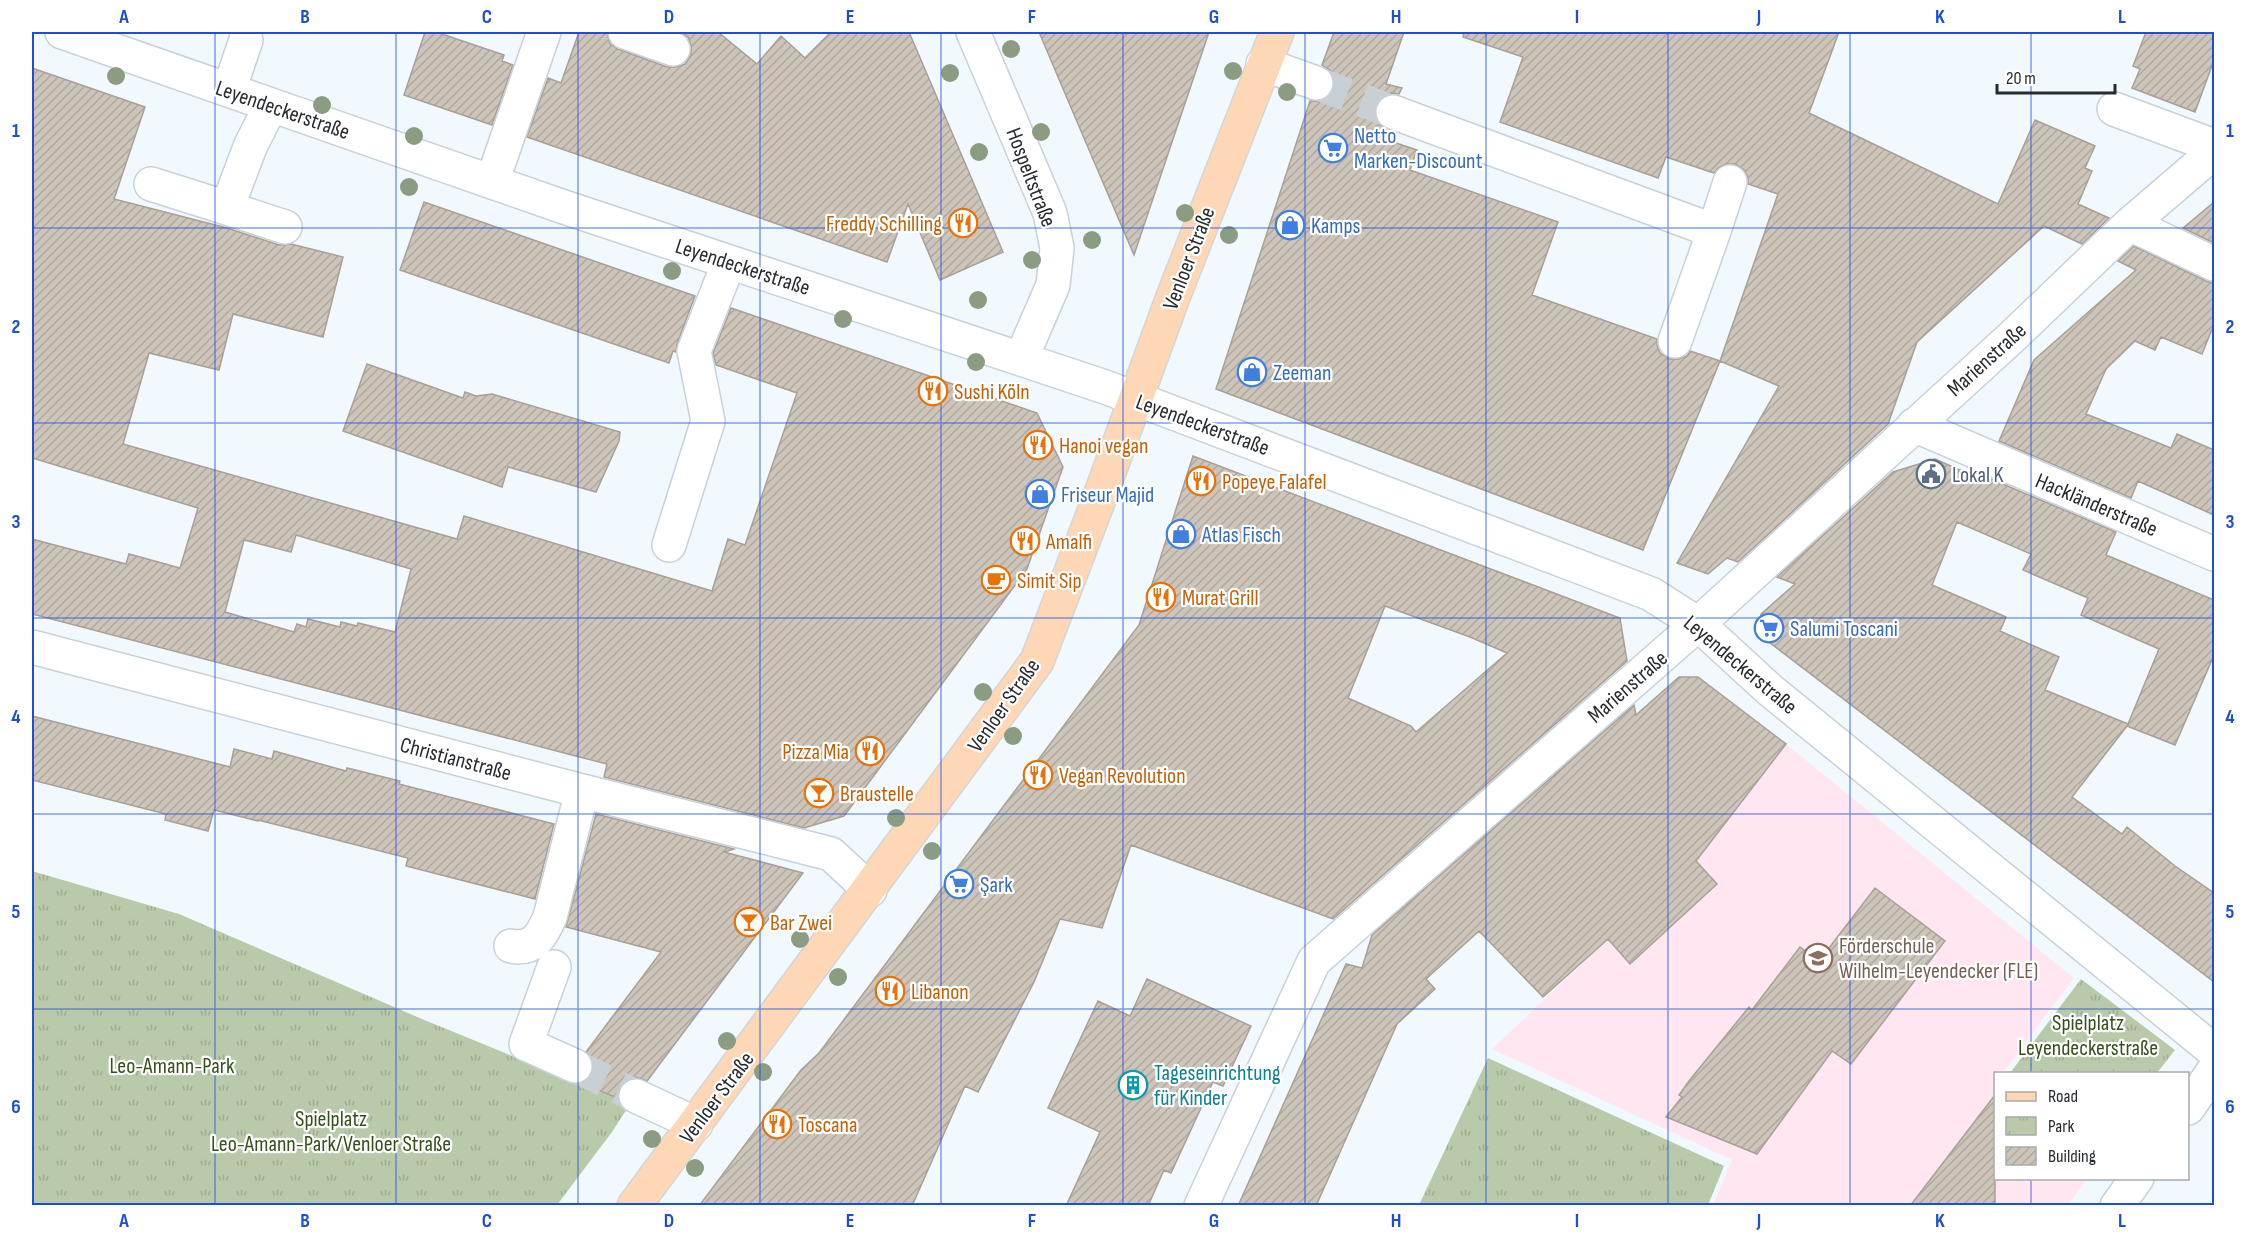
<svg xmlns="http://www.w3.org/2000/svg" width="2246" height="1237" viewBox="0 0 2246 1237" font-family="'Sofia Sans Condensed',sans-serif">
<defs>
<pattern id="park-tufts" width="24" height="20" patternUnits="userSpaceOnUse" patternTransform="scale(1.5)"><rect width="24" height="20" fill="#b9caab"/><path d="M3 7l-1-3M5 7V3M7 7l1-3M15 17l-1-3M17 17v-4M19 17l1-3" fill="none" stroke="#9fae93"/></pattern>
<pattern id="building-hatch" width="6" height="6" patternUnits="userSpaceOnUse" patternTransform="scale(1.5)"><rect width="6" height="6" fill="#cdc4ba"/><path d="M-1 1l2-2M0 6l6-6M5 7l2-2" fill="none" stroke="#b0a9a0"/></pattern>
</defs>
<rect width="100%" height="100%" fill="#f2f9fe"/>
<!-- education -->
<path fill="#ffe6f0" d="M1786,744l288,234 -71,95 -7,1v104l91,1 -19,26h-355l19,-45 -240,-111 116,-110 88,-78z"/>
<!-- park -->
<path fill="url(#park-tufts)" d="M32,871l147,43 243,105 208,85 -18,28 -55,73h-525z
M2081,979l94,71 -18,23h-147z
M1488,1058l236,108 -16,39h-289z"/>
<!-- building -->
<path fill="url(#building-hatch)" stroke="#a8a097" stroke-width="1.5" fill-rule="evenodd" d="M425,32h11l68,23 -2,6 11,4 -21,60 -88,-30z
M579,32h28l3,12 8,5 49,18h9l9,-3 6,-9v-10l-3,-8 -8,-5h38l39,32 24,-28 24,22 26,-26h78l94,220 -63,28 -32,-76 -21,58 -360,-125 21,-59 13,5z
M1039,32h170l-75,223 -59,-138z
M1334,32h70l-18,52 16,4 -3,6 -9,-1 -8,4 -6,8 -2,10 5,9 8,6 -3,9 33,11 -7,20 148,52 -26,73 125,44v6l3,8 9,6h10l8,-3 3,-5 30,10 -77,189 -427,-161 94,-288h9l9,-3 6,-9v-9l-3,-9 -9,-6z
M1464,32h375l-30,81 189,91 37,-84 60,26 -10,22 7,3 -14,33 31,14 -27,26 -38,-18 -127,116 -29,82 -150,138 -11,-4 -19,16 -31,-11 102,-177 -59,-25 58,-167 -30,-10v-6l-4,-8 -9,-6h-9l-8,4 -4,5 -48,-16 -8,21 -158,-56 23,-65 -60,-20z
M2146,32h68v28l-19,52 -63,-24 8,-19 -7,-3z
M32,68l113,39 -31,92 113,29 52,17 12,-1 52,13 -20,80 -90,-23 -14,56 -70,-17 -26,91 334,95 7,-23 248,75 16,-52 17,6 52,-152 -81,-28 -3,-12 18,-45 306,105 26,54 -36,102 -183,247 -40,12 -200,-51 3,-13 -39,-10 -536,-140v-75l94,25 3,-10 51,14 18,-60 -166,-50zM296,535l115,34 -16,63 -37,-9 -1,3 -16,-4 -1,5 -32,-8 -2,8 -9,-3 -3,8 -69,-20 19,-72 47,12z
M424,202l271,94 -18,48 -1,8 -3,-1 -4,12 -269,-93z
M2214,202v41l-31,-15z
M2134,246l72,35 8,2v41l-12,30 -41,-17 -6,13 -20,-9 -29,28 -20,45 85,34 6,-14 37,16v65l-76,-34 -7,17 -132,-57 35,-81 102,-90 -18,-9z
M367,364l96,34 2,-6 11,4 16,-2 128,38 -1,9 -23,51 -88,-25 -6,20 -159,-56z
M1193,456l427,162 7,43 -294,258 -202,-74 -29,83 -42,-9 -26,63 -56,110 -13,-6 -53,120h-213l102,-136 18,-17 320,-428zM1385,606l85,31 37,16 -91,79 -5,-6 -63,-28z
M1935,459l47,21 2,-4 132,56 -10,23 108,45v55l-39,90 -48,-19 -55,71 50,37 5,-7 48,39 39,27v89l-453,-346v-22l34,-30 -18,-7 116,-105zM1957,522l74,32 -8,16 65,28 -7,17 78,34 -31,75 -83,-34 14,-33 -59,-26 6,-14 -74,-32z
M1679,677h19l88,67 -90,117 21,23 -87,80 -22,-25 -65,58 -64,-66 -53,48 9,10 -38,35 -81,182h-78l108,-242 16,4 10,-33 262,-230 2,10z
M32,716l198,51 4,-18 38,10 2,-8 72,20 1,-3 53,13 -1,3 155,40 -19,75 -129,-33 2,-8 -150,-38v1l-44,-11 -6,21 -43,-11 1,-6 -134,-34z
M596,814l138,35 -10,3 79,21 -156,208 -12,-4 -9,3 -7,9 -2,9 -36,-15 5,-2 6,-8 2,-9 -8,-12 75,-100 -95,-25z
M1875,888l70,53 -94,123 -19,-13 -75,103 -91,-37 16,-20 -3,-2 10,-14 60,-74 3,3 48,-63 19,14z
M1147,979l104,47 -28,60 -10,-4 -42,91 -7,-3 -16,36h-82l34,-74 -52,-24 50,-107 32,15z
M1995,1095v111h-85z"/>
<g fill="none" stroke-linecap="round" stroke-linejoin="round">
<!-- minor-tunnel -->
<path stroke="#c9d0d5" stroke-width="33" stroke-dasharray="33 16" stroke-linecap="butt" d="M1316,83l77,29
M575,1066l61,30"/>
<!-- minor casing -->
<g stroke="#c7d1da" stroke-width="36">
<path id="minor" d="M62,32l496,173 547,182 546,207 47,30 72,66 444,361
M625,32l48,17
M973,32l77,181 7,35 -4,37 -32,74
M1263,64l53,19
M229,90l17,-50
M271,105l-21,42 -23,61 58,19
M2114,109l100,37
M1393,112l321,119 -39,110
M492,182l52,-150
M151,184l76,24
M2130,224l84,40
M1714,231l16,-49
M1914,425l300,129
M669,545l39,-124 -14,-70 35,-89
M32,647l550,144 249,63 39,36
M511,946c23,5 31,-11 39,-29l32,-126
M554,967l-28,77 49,22
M636,1096l60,28
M2188,1108l26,-38
M1201,1206l113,-245 384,-337 315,-288 117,-112 84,-72
M2117,1206l20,-28"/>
</g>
<!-- major casing -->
<g stroke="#d4d5d5" stroke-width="36">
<path id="major" d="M634,1206l403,-545 62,-162 74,-202 104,-265"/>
</g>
<!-- minor -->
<use href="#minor" stroke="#fff" stroke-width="33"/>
<!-- major -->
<use href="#major" stroke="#fed7b6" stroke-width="33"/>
</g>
<!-- trees -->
<g fill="#8b9c82">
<circle cx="1011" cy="49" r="9"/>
<circle cx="1233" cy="71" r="9"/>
<circle cx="950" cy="73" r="9"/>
<circle cx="116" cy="76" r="9"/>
<circle cx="1287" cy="92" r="9"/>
<circle cx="322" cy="105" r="9"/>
<circle cx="1041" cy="132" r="9"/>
<circle cx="414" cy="136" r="9"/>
<circle cx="979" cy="152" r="9"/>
<circle cx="409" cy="187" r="9"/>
<circle cx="1185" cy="213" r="9"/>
<circle cx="1229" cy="235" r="9"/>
<circle cx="1092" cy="240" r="9"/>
<circle cx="1032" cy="260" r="9"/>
<circle cx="672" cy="271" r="9"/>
<circle cx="978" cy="300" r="9"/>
<circle cx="843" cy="319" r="9"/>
<circle cx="976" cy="362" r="9"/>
<circle cx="983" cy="692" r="9"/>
<circle cx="1013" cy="736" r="9"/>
<circle cx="896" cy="818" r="9"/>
<circle cx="932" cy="851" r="9"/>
<circle cx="800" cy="939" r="9"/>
<circle cx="838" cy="977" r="9"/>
<circle cx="727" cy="1041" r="9"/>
<circle cx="763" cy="1072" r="9"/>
<circle cx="652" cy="1139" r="9"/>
<circle cx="695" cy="1168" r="9"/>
</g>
<!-- grid -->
<path fill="none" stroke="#1d4ed8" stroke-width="1.5" stroke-opacity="0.55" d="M215,32v1174M396,32v1174M578,32v1174M760,32v1174M941,32v1174M1123,32v1174M1305,32v1174M1486,32v1174M1668,32v1174M1850,32v1174M2031,32v1042M32,228h2182M32,423h2182M32,618h2182M32,814h2182M32,1009h2182M2031,1178v28"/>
<!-- icons -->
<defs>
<g id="supermarket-ring" transform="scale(1.5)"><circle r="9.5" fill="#fff" stroke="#3f7fe0" stroke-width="1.5"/><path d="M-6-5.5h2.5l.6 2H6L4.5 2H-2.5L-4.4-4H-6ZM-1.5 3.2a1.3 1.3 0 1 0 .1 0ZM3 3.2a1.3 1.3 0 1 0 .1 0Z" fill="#3f7fe0"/></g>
<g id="restaurant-ring" transform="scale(1.5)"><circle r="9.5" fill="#fff" stroke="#e8710a" stroke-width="1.5"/><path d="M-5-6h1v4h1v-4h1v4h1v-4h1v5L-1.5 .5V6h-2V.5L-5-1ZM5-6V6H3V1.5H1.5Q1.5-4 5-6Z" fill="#e8710a"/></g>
<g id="shop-ring" transform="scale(1.5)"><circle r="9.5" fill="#fff" stroke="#3f7fe0" stroke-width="1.5"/><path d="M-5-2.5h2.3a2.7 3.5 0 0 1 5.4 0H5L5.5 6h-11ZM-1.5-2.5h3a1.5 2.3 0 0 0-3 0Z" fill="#3f7fe0"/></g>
<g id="civic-ring" transform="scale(1.5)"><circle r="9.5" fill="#fff" stroke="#5c6f8a" stroke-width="1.5"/><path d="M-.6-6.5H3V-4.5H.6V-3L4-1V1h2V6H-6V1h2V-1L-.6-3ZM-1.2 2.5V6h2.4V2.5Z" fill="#5c6f8a"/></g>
<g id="cafe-ring" transform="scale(1.5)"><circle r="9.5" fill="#fff" stroke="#e8710a" stroke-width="1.5"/><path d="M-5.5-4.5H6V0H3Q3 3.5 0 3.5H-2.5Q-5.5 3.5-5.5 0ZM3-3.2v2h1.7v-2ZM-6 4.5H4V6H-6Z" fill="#e8710a"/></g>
<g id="bar-ring" transform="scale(1.5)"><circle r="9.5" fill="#fff" stroke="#e8710a" stroke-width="1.5"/><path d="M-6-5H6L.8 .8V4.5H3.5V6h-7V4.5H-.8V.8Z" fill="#e8710a"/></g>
<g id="school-ring" transform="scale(1.5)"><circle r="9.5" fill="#fff" stroke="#8d6e63" stroke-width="1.5"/><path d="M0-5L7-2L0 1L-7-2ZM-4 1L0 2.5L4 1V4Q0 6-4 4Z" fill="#8d6e63"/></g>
<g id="building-ring" transform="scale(1.5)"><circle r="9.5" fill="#fff" stroke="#0f9aa8" stroke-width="1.5"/><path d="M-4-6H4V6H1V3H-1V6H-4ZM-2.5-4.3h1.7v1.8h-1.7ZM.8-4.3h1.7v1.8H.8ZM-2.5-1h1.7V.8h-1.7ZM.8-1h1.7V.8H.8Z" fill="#0f9aa8"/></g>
</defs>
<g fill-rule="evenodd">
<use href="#supermarket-ring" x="1333" y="148"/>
<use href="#restaurant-ring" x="963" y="223"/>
<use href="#shop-ring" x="1290" y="225"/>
<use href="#shop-ring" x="1252" y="372"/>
<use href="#restaurant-ring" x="933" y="391"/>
<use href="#restaurant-ring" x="1038" y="445"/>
<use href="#civic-ring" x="1931" y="474"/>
<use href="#restaurant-ring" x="1201" y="481"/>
<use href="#shop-ring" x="1040" y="494"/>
<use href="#shop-ring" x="1181" y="534"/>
<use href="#restaurant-ring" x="1025" y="541"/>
<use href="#cafe-ring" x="996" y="580"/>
<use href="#restaurant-ring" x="1161" y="597"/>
<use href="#supermarket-ring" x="1769" y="628"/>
<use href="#restaurant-ring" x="870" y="751"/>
<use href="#restaurant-ring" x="1038" y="775"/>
<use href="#bar-ring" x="819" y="793"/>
<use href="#supermarket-ring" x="959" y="884"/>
<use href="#bar-ring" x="749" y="922"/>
<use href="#school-ring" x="1818" y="958"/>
<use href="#restaurant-ring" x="890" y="991"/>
<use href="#building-ring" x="1133" y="1085"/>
<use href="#restaurant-ring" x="777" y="1124"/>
</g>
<g text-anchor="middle" stroke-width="4.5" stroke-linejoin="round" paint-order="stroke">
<!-- street labels -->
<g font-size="22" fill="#272b2f" stroke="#fff">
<text transform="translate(283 109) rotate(19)" y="8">Leyendeckerstraße</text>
<text transform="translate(1032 177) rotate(69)" y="8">Hospeltstraße</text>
<text transform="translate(1188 258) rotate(-69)" y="8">Venloer Straße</text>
<text transform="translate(743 266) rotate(18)" y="8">Leyendeckerstraße</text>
<text transform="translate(1986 359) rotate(-42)" y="8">Marienstraße</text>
<text transform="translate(1203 424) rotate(20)" y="8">Leyendeckerstraße</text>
<text transform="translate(2097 504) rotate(23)" y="8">Hackländerstraße</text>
<text transform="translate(1741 664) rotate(40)" y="8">Leyendeckerstraße</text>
<text transform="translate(1627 686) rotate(-41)" y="8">Marienstraße</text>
<text transform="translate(1003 705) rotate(-55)" y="8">Venloer Straße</text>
<text transform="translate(456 758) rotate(15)" y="8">Christianstraße</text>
<text transform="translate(716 1097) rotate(-53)" y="8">Venloer Straße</text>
</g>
<!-- shop labels -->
<g font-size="22" fill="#366cbe" stroke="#fff" text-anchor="start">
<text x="1354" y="143">Netto<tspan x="1354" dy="25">Marken-Discount</tspan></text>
<text x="1311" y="233">Kamps</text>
<text x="1273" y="380">Zeeman</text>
<text x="1061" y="502">Friseur Majid</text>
<text x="1202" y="542">Atlas Fisch</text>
<text x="1790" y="636">Salumi Toscani</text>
<text x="980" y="892">Şark</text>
</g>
<!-- food labels -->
<g font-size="22" fill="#c56008" stroke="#fff" text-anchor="start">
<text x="942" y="231" text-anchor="end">Freddy Schilling</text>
<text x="954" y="399">Sushi Köln</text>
<text x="1059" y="453">Hanoi vegan</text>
<text x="1222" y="489">Popeye Falafel</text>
<text x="1046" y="549">Amalfi</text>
<text x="1017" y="588">Simit Sip</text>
<text x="1182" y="605">Murat Grill</text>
<text x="849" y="759" text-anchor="end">Pizza Mia</text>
<text x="1059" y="783">Vegan Revolution</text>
<text x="840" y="801">Braustelle</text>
<text x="770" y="930">Bar Zwei</text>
<text x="911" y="999">Libanon</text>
<text x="798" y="1132">Toscana</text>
</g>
<!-- service labels -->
<g font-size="22" fill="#4e5e75" stroke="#fff" text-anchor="start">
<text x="1952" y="482">Lokal K</text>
</g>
<!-- education labels -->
<g font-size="22" fill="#785e54" stroke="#fff" text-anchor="start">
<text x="1839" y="953">Förderschule<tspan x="1839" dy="25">Wilhelm-Leyendecker (FLE)</tspan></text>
</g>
<!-- park labels -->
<g font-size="22" fill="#364f1c" stroke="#fff">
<text x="2088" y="1030">Spielplatz<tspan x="2088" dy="25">Leyendeckerstraße</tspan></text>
<text x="172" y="1073">Leo-Amann-Park</text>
<text x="331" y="1126">Spielplatz<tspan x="331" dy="25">Leo-Amann-Park/Venloer Straße</tspan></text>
</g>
<!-- culture labels -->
<g font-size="22" fill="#0d838f" stroke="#fff" text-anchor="start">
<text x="1154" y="1080">Tageseinrichtung<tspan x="1154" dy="25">für Kinder</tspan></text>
</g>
</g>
<!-- border -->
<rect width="2246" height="1237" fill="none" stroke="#ffffff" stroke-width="66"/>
<!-- legend -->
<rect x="1994" y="1072" width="195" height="108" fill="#ffffff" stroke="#a9aaac" stroke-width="1.5"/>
<rect x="2006" y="1092" width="30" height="9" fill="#fed7b6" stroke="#a9aaac" stroke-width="1.5"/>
<text x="2048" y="1102" font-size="18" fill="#272b2f">Road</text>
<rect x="2006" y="1117" width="30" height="18" fill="url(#park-tufts)" stroke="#a9aaac" stroke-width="1.5"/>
<text x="2048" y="1132" font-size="18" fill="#272b2f">Park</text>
<rect x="2006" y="1147" width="30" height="18" fill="url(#building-hatch)" stroke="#a9aaac" stroke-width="1.5"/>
<text x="2048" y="1162" font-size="18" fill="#272b2f">Building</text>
<!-- scale -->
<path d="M1997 84v9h118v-9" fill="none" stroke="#272b2f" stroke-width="3"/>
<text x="2006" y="84" font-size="18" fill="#272b2f" stroke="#ffffff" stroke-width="4.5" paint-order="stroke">20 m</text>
<rect x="33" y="33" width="2180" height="1171" fill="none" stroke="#1d4ed8" stroke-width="2"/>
<g font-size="20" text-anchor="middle" font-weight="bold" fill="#1d4ed8">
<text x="124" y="23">A</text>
<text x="305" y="23">B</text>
<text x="487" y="23">C</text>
<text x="669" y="23">D</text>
<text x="850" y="23">E</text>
<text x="1032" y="23">F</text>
<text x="1214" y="23">G</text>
<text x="1396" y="23">H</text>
<text x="1577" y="23">I</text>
<text x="1759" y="23">J</text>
<text x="1940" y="23">K</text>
<text x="2122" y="23">L</text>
<text x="16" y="137">1</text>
<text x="2230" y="137">1</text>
<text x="16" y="333">2</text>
<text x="2230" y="333">2</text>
<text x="16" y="528">3</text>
<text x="2230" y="528">3</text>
<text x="16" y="723">4</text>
<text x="2230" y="723">4</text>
<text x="16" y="918">5</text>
<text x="2230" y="918">5</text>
<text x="16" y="1113">6</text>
<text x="2230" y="1113">6</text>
<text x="124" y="1227">A</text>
<text x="305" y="1227">B</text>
<text x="487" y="1227">C</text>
<text x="669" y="1227">D</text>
<text x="850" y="1227">E</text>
<text x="1032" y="1227">F</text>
<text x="1214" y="1227">G</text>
<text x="1396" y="1227">H</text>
<text x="1577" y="1227">I</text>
<text x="1759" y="1227">J</text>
<text x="1940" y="1227">K</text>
<text x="2122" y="1227">L</text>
</g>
</svg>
